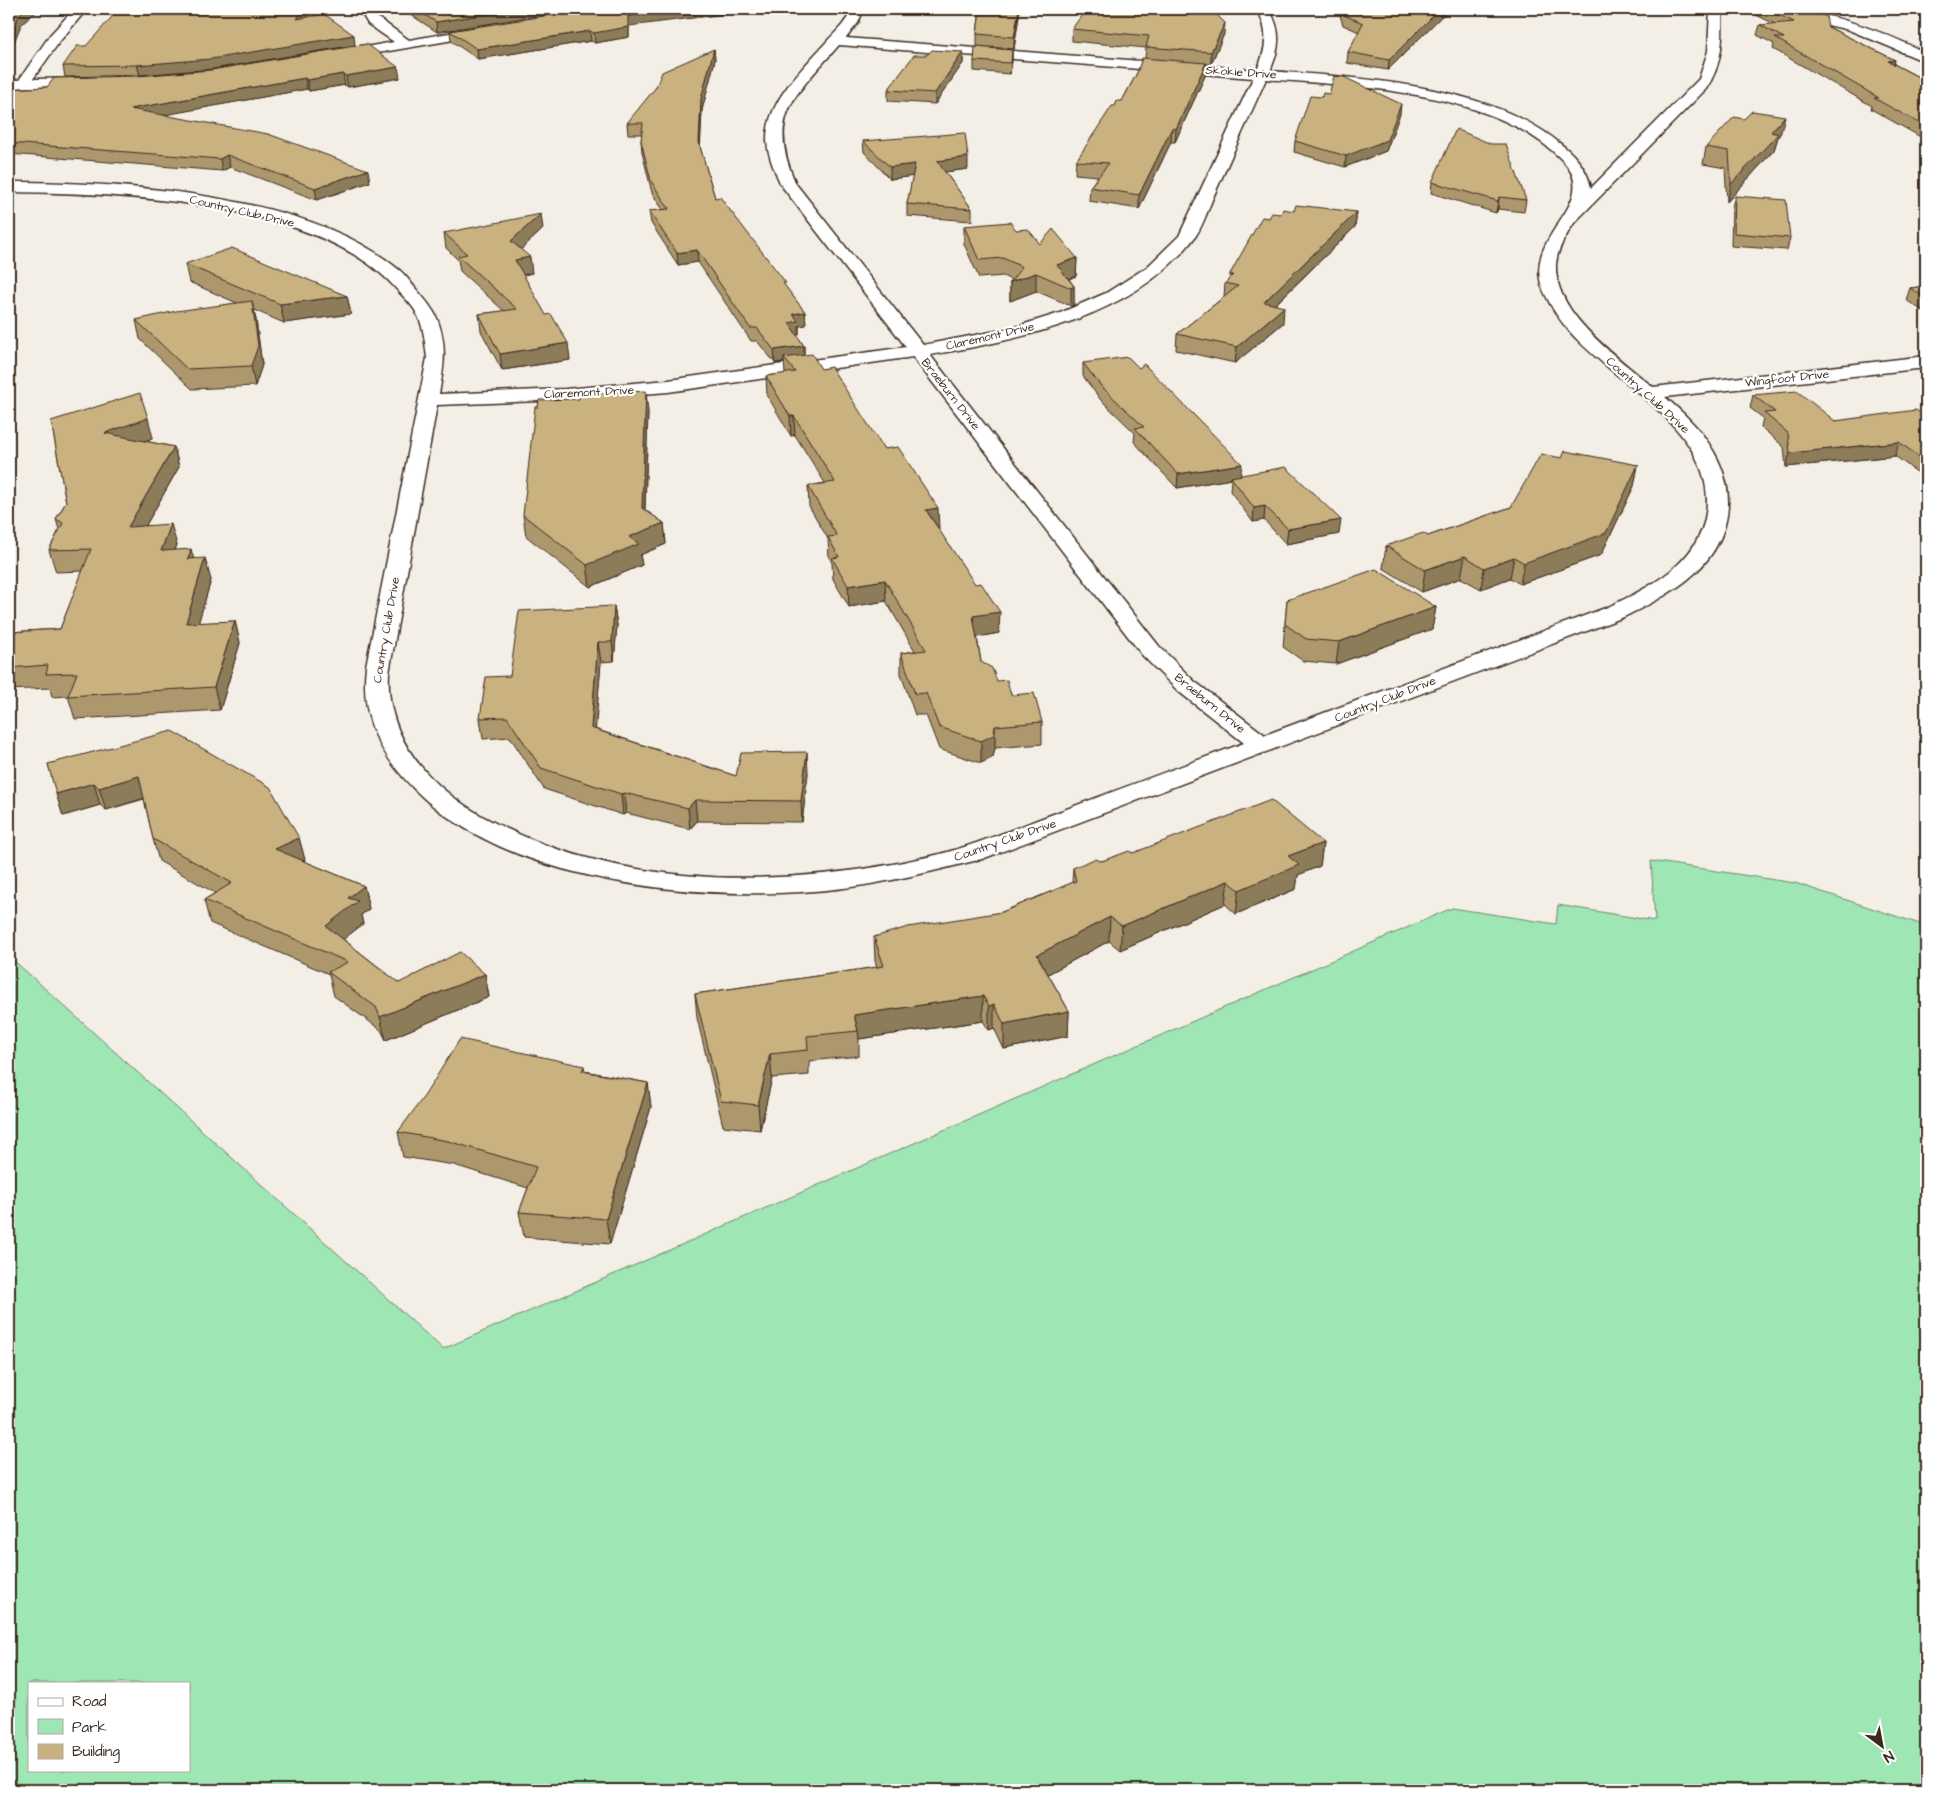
<svg xmlns="http://www.w3.org/2000/svg" width="1935" height="1799" viewBox="0 0 1935 1799" font-family="'Architects Daughter',sans-serif">
<rect width="100%" height="100%" fill="#f4efe6"/>
<filter id="ink" filterUnits="userSpaceOnUse"><feTurbulence type="fractalNoise" baseFrequency=".02" numOctaves="2"/><feDisplacementMap in="SourceGraphic" scale="10" xChannelSelector="R" yChannelSelector="G"/><feConvolveMatrix kernelMatrix="1 2 1 2 8 2 1 2 1" color-interpolation-filters="sRGB"/></filter>
<g filter="url(#ink)">
<!-- green -->
<path fill="#9ee6b4" stroke="#6c8869" fill-rule="evenodd" d="M1651,861l144,22 131,43v864h-1917v-834l434,393 1009,-441 104,16 2,-19 97,16zM29,1683h160v87h-160z"/>
<g fill="none" stroke-linecap="round" stroke-linejoin="round">
<!-- minor casing -->
<g stroke="#3b2a1e" stroke-width="3">
<path id="minor" d="M74,9h13l-27,32 -27,38 55,-1 5,1 2,3 -2,3 -84,3v-8h10l31,-45z
M359,9h12l7,9 31,22 80,-14 7,4 -7,4 -153,26 -5,-1 -2,-3 2,-3 63,-11 -26,-18z
M852,9h12l-6,14 -12,15 411,32c10,-22 12,-40 0,-61h12c13,22 11,39 1,62 91,7 220,13 292,74 14,11 26,25 29,43l108,-109 9,-28 2,-42h12c1,29 1,55 -16,80l-132,134c-8,13 -17,26 -18,42 -2,50 63,93 97,122l273,-31v12l-261,29c16,14 33,29 44,47 32,48 23,100 -22,136 -19,15 -41,26 -63,37l-642,242c-59,15 -120,30 -181,33 -127,7 -310,-13 -398,-115 -29,-34 -42,-66 -37,-111l61,-308c-2,-15 -3,-31 -10,-44 -4,-8 -11,-15 -17,-21 -76,-92 -279,-100 -391,-101v-10c114,0 299,12 389,87 7,5 12,13 18,20 7,8 15,17 20,27 12,28 8,50 3,78l126,-5 103,-9 238,-33 -125,-162c-6,-14 -13,-28 -14,-44 -1,-41 38,-74 62,-102 9,-9 18,-18 23,-30zM839,45l414,33 -74,158 -32,31 -41,26 -46,20 -48,15 -89,17 -127,-161c-31,-69 0,-89 43,-139zM1266,79c91,7 228,12 295,80 46,45 -43,75 -17,133 7,15 16,29 27,41 46,52 147,99 135,180 -7,50 -57,75 -98,94l-343,128 -71,-54 -35,-35 -229,-291c92,-16 201,-37 262,-114 11,-13 16,-33 23,-48 17,-38 34,-76 51,-114zM913,357l230,299 35,35 66,52c-62,23 -125,46 -188,70 -30,11 -61,24 -92,34 -23,8 -47,12 -71,17 -136,25 -288,20 -411,-48 -53,-30 -97,-78 -93,-143l48,-268 128,-5 103,-8z
M1771,9c54,0 107,20 155,44v9l-77,-32 -77,-18z"/>
</g>
<!-- minor -->
<use href="#minor" fill="#fff" fill-rule="evenodd"/>
</g>
<!-- wall -->
<path fill="#ad986e" stroke="#3b2a1e" d="M402,9h177l-142,23z
M980,9h40l-6,40 -37,-3v-12z
M1335,9h114l-61,61 -41,-7 1,-11 11,-20 -16,-7 -4,-13z
M1757,9h37l34,18 67,33 -1,4 32,17v59l-55,-31 1,-3 -99,-57 1,-5 -17,-9 3,-10 15,-1 -19,-9z
M1796,9h27l-1,4z
M307,17l48,28 -142,24 -73,6 -75,2 -2,-11 23,-20z
M629,26v11l-34,6 -4,-2 -113,18 -27,-18 -1,-10z
M1072,29l152,5 -13,30h-5l-1,12 -30,66h-4l-32,67 -50,-8 1,-14 8,-11 -23,-2 1,-13 39,-55 7,-5 23,-43 1,-10 -74,-7z
M367,44l33,34 -52,9 -3,-2 -36,6 -2,-2 -145,26 208,67 -53,18 -87,-33 -8,4 -213,-17v-65l38,-2 90,-11 74,-6z
M714,49l1,11 -13,50 -2,37 15,51 90,114 1,13 -7,1v8h-3l8,12v10l17,13 63,80 54,80 61,104 -22,4 4,25 16,19 14,14 31,27v22l-47,4 -2,9 -12,6 -42,-14 -13,-34h-11l-14,-41v-21l14,-2 -29,-50 -37,6 -16,-28 -1,-16 -3,-6 -1,-18 -19,-33 -1,-20 17,-3 -30,-48 -4,1 -24,-41 -1,-19 19,-2 -1,-12 -9,1 -18,-22h-6l-53,-79 -20,3 -27,-42 -2,-12 14,-1 -11,-17 -10,-41 -1,-11 1,-7h-14l-1,-11z
M1012,50v11l-2,13 -36,-3v-10z
M963,52v11l-28,41 -47,-3v-11l39,-35z
M1400,114l-14,37 -41,16 -51,-15 1,-11z
M1744,119l37,13 -3,5 -4,13 -47,52 -2,-34 -22,-4 3,-17z
M863,141l105,28 -23,3 27,37v12l-65,-5v-12l6,-28 -23,3 -26,-27z
M1432,182l94,18 -2,12 -26,-3 -2,4 -65,-20z
M1735,196l55,42 -3,12 -56,-4 1,-39z
M1294,211l63,1 -2,15 -80,78 8,18 -48,40 -59,-13 1,-16 47,-37 1,-14 5,-5v-4l39,-56 12,-4z
M964,226l52,4 24,14 37,14 -1,18 -7,3 5,7v19l-3,1 -35,-15 -26,10v-19l1,-2 -8,-4 -24,2 -15,-34z
M543,229l-23,21 12,23 -9,2 47,85 -68,10 -21,-39 -2,-17 25,-3 -44,-40 -2,-11 -12,-12 -2,-15z
M185,264l162,32 4,18 -67,9 -30,-13 2,10 6,45 -7,21 -63,3 -52,-50 -4,-19 101,-17 -48,-21z
M1926,286v27l-20,-13 4,-12z
M1083,363l158,112 98,59 -53,10 -22,-24 -11,2 -23,-31 1,-12 -54,9 -43,-46 1,-9 -35,-34 -17,-23z
M1753,395l82,26 91,-4v62l-31,-23 -109,11 -2,-20 -23,-20 2,-9 -13,-10z
M648,411l-3,99 19,13 2,21 -26,11 2,10 -52,22 -64,-51 -3,-21z
M51,421l102,17 -8,3 29,6 5,20 -33,58 31,20 -2,5 19,9 17,21 -13,43 37,-2 5,22 -20,67 -145,9 -7,-23 -16,1 -2,-9 -41,2v-58l51,-3 23,-58 -27,1 -7,-22 10,-20 -3,-11 10,-17z
M1562,458l76,7 -4,21 -33,69 -81,29 -10,-6 -29,11 -20,-11 -39,14 -39,-24 3,-22 42,-10 83,-29z
M1287,600l149,7 -4,22 -96,35 -33,-3 -20,-14z
M614,606l3,19 -3,36 -13,1 -6,67 141,47 72,-3 -6,49 -105,-1 -7,8 -64,-16 -3,2 -79,-26 -34,-52 -27,2 -3,-21 30,-42z
M48,764l251,74 6,22 -1,1 60,25 5,23 -8,6 2,9 -20,15 56,44 86,-9 4,23 -103,43 -5,-10 -47,-34 -5,-22 -119,-51 -6,-23 11,-7 -56,-32 -6,-22 -9,-40 -38,11 -6,-5 -37,11z
M1323,843l-3,23 -22,9 -2,14 -60,25 -11,-10 -105,46 -11,-9 -61,33 21,37 -1,25 -64,13 -10,-21 -5,2 -6,-9 -124,18v17l-50,5v14l-37,3 -12,52 -37,-4 -26,-108 -2,-24 182,-27 -2,-6 -1,-24 128,-25 70,-29 1,-15 60,-15z
M584,1066l1,5 63,12 3,24 -41,137 -86,-7 -5,-25 9,-24 -74,-23 -51,-8 -5,-25z"/>
<!-- shaded-wall -->
<path fill="#8d7c5a" stroke="#3b2a1e" d="M25,9h14l-18,16 -12,30v-17l10,-23z
M304,9h8l-13,20 -2,-10z
M518,9h61l-142,23 -1,-10z
M686,9h80l-137,17v11l-34,6 -1,-10 34,-17z
M1019,9h1l-6,40v-12z
M1440,9h9l-61,61 1,-10z
M1225,23l-1,11 -13,30v-12z
M590,31l1,10 -113,18 -1,-10z
M354,35l1,10 -142,24 -73,6 -3,-10z
M714,49l1,11 -13,50 -2,45 -1,-12 2,-44z
M1012,50v11l-2,13 1,-11z
M963,52v11l-28,41v-11z
M1895,60l-3,10 -4,-9z
M1206,63l-1,13 -30,66 1,-13z
M398,67l2,11 -52,9 -2,-11z
M343,74l2,11 -36,6 -2,-11z
M305,78l2,11 -175,32 -2,-12z
M1401,104l-1,10 -14,37 -41,16 1,-11z
M1785,116l-4,16 -3,5 -4,13 -47,52 4,-18 40,-52z
M1172,128l-1,14 -32,67v-14z
M227,155l3,12 -8,4 -2,-12z
M968,157v12l-31,4v-12z
M915,164l1,12 -26,3v-12z
M368,170l2,12 -53,18 -2,-12z
M1499,197l-1,12 -2,4 2,-12z
M1357,212l-2,15 -93,90 2,-15z
M541,214l2,15 -30,28 -2,-16z
M697,250l1,12 -20,3 -1,-12z
M530,257l2,16 -14,3 -3,-16z
M1077,258l-1,18 -16,6 -3,-17z
M1036,273v18l-26,10v-19z
M1074,286v19l-3,1v-18z
M347,296l4,18 -67,9 -4,-19z
M252,301l4,19 6,45 -7,21 -4,-20z
M1284,307l-1,16 -48,40 2,-16z
M805,312l1,13 -7,1v8l-10,1v-12l4,-9z
M568,343l2,17 -68,10 -2,-16z
M804,346v13l-20,-1v4l-9,1 -1,-13z
M646,391l2,20 -4,118 -2,-21z
M790,416h4l1,19 -4,1z
M148,418l5,20 -43,15 -5,-20z
M1899,442l-4,14 -109,11 4,-14z
M174,447l5,20 -46,81 -5,-21z
M1242,464l-2,14 -9,-1v2l-54,9 1,-14z
M1638,465l-4,21 -33,69 -81,29 4,-21z
M1265,506l-1,14 -11,2 1,-14z
M938,508l1,21 -13,-19z
M1341,520l-2,14 -53,10 2,-15z
M664,523l2,21 -26,11 2,10 -52,22 -3,-22 42,-28z
M171,524l6,21 -11,27 -5,-21z
M191,549l6,21 -9,-11z
M1465,556l-4,22 -39,14 3,-22z
M1514,557l-4,21 -29,11 3,-21z
M205,558l6,22 -19,65 -6,-22z
M885,580l1,21 -37,6 -1,-21z
M614,606l3,19 -3,36 -2,-19z
M1436,607l-4,22 -96,35 3,-22z
M1000,612l-1,21 -26,5v-22z
M235,621l5,22 -20,67 -6,-23z
M598,642l3,20 -7,86 -3,-20z
M995,726v22l-2,9 -12,6v-22z
M807,752l1,21 -6,49 -1,-21z
M139,776l6,22 -39,12 -7,-22z
M94,783l6,22 -37,11 -7,-22z
M624,793l2,20 -3,2 -2,-21z
M695,800l2,21 -7,8 -2,-21z
M299,838l6,22 -24,11 -6,-22z
M1323,843l-3,23 -22,9 -2,14 -60,25 3,-24 49,-34z
M1228,881l-3,23 -105,46 2,-24z
M364,886l5,23 -8,6 2,9 -32,25 -5,-23 22,-28z
M1110,917l-1,24 -72,39v-25z
M485,974l4,23 -103,43 -6,-23z
M983,996v25l-124,18 -1,-8 -4,-16z
M994,1004v24l-5,2v-24z
M1069,1011l-1,25 -64,13v-25z
M770,1054l2,24 -12,52 -2,-25z
M648,1083l3,24 -41,137 -4,-25z"/>
<!-- building -->
<path fill="#c9b180" stroke="#3b2a1e" d="M9,9h16l-6,6 -10,23z
M119,9h185l-7,10 27,-5 30,21 -143,24 -74,6 -74,1 14,-20h9z
M415,9h103l-82,13z
M588,9h98l-58,7v11l-34,6 -4,-2 -113,18 -27,-18z
M980,9h39l-5,28 -37,-3z
M1086,9h125l14,14 -14,29 -65,-5 3,-11 -77,-7z
M1342,9h98l-51,51 -41,-8 15,-29 -19,-8z
M1766,9h28l32,7 2,11 67,33 -7,1 38,20v46l-52,-29h5l-104,-60h9l-24,-13 34,-3z
M367,44l31,23 -52,9 -3,-2 -36,6 -2,-2 -175,31 138,25 100,36 -53,18 -88,-33 -7,4 -211,-16v-54l38,-2 7,-9 83,-2 74,-6z
M975,47l37,3 -1,13 -37,-2z
M714,49l-13,50 -2,44 16,55 5,-1 66,86h-3l22,29 -12,2 5,7 -9,2 15,23 -30,4 -17,-22h-7l-53,-78 -20,3 -28,-42 20,-2 -18,-28 -10,-40 2,-18h-16l29,-36 6,-15z
M932,50l31,2 -28,41 -47,-3 26,-35h13z
M1142,58l64,5 -30,66 -4,-1 -33,67 -49,-8 19,-24 -33,-2 36,-55h3l2,-5h5l15,-28z
M1334,76l10,1 57,27 -14,36 -41,16 -51,-15 15,-45 12,1 1,-4 6,1z
M1752,111l33,5 -14,16 7,2 -47,50 -2,-33 -23,-4 28,-30 10,2z
M1456,129l35,15h15l20,56 -27,-3 -1,4 -66,-19z
M965,133l3,24 -31,4 35,48 -65,-5 8,-40 -25,3 -27,-26z
M1735,196l51,4 4,38 -56,-5z
M1296,205l61,7 -93,90 20,5 -47,40 -60,-13 61,-48 -13,-3 8,-8 -3,-1 32,-57 7,1 3,-5 9,1 2,-5 11,2z
M541,214l-30,27 19,16 -15,3 31,55 5,-1 17,29 -68,11 -21,-40 38,-5 -59,-53 9,-2 -23,-21z
M1010,222l6,8 12,-1 12,15 13,-15 24,29 -20,7 17,21 -3,2 -35,-15 -26,9 12,-15 -19,-9 -24,2 -15,-34z
M232,248l115,48 -67,8 -95,-40z
M1926,286v12l-16,-10z
M252,301l6,45 -7,20 -64,3 -51,-49 40,-9z
M812,354l9,15 10,-2 53,82 14,-2 40,61 -12,2 49,74 6,-1 19,29 -27,4 8,46 11,6 5,13 10,-1 4,15 23,-2 8,29 -47,4 -1,9 -13,6 -42,-14 -13,-34 -11,1 -14,-41 25,-3 -41,-70 -37,6 -16,-28 7,-1 -11,-20 9,-1 -29,-50 27,-4 -41,-66h-4l-24,-40 29,-4 -11,-14z
M1128,357l11,11 5,-4 98,100 -64,10 -43,-46 9,-1 -43,-41 -18,-23z
M646,391l-4,117 22,15 -35,14 10,7 -52,21 -64,-50 12,-108h3l1,-7 40,-1v-5z
M1797,391l38,30 81,-11 10,7v45l-27,-20 -109,11 -2,-20 -24,-20 11,-1 -22,-17z
M140,393l8,25 -43,15 69,14 -46,80 43,-3 -10,27 30,-2 -3,10 17,-1 -19,65 49,-2 -21,66 -146,9 9,-23 -31,1 2,-9 -39,3v-36l51,-3 31,-80 -42,1 14,-27 -7,-4 10,-17 -15,-81z
M1565,451l73,14 -32,68 -82,30 -10,-6 -30,11 -19,-12 -40,14 -39,-24 37,-13 5,3 83,-29 30,-53 21,4z
M1286,467l55,53 -53,9 -23,-23 -11,2 -23,-31z
M1376,569l60,38 -97,35 -33,-3 -21,-15 2,-24z
M614,606l-2,36h-14l-7,86 145,48 5,-23 66,-1 -6,49 -106,-1 -7,8 -64,-15 -3,1 -80,-26 -34,-51 -27,1 6,-41 24,-1 9,-65z
M172,731l98,56 29,51 -24,11 89,37 -16,12 10,3 -32,25 73,57 61,-31 25,22 -105,43 -4,-10 -48,-35 20,-10 -144,-62 28,-17 -79,-44 -14,-63 -40,12 -5,-5 -38,11 -8,-30z
M1271,800l52,43 -35,13 11,9 -60,25 -11,-9 -106,45 -12,-9 -73,38 32,56 -65,13 -10,-20 -5,2 -6,-10 -129,19 4,16 -51,5 1,14 -38,4 -12,51 -37,-4 -26,-107 189,-28 -10,-29 34,-10 94,-15 74,-31 -3,-13 21,-9 8,2 27,-10 4,2z
M460,1039l124,27 -2,5 66,12 -42,136 -87,-7 17,-45 -88,-26 -50,-9 27,-37z"/>
</g>
<g text-anchor="middle" stroke-width="4.5" stroke-linejoin="round" paint-order="stroke">
<!-- far-street labels -->
<g font-size="12" fill="#3b2a1e" stroke="#fff">
<text transform="translate(1241 72) rotate(4)" y="4">Skokie Drive</text>
<text transform="translate(242 211) rotate(13)" y="4">Country Club Drive</text>
<text transform="translate(990 336) rotate(-13)" y="4">Claremont Drive</text>
<text transform="translate(1787 378) rotate(-6)" y="4">Wingfoot Drive</text>
<text transform="translate(589 392) rotate(-3)" y="4">Claremont Drive</text>
<text transform="translate(951 394) rotate(52)" y="4">Braeburn Drive</text>
<text transform="translate(1648 395) rotate(42)" y="4">Country Club Drive</text>
<text transform="translate(386 630) rotate(-80)" y="4">Country Club Drive</text>
<text transform="translate(1385 699) rotate(-21)" y="4">Country Club Drive</text>
<text transform="translate(1210 703) rotate(39)" y="4">Braeburn Drive</text>
<text transform="translate(1005 840) rotate(-19)" y="4">Country Club Drive</text>
</g>
</g>
<!-- margin -->
<rect width="1935" height="1799" fill="none" stroke="#fff" stroke-width="30"/>
<rect x="15" y="15" width="1905" height="1769" fill="none" stroke="#3b2a1e" stroke-width="2" filter="url(#ink)"/>
<!-- legend -->
<rect x="28" y="1682" width="162" height="90" fill="#ffffff" stroke="#b1aaa5"/>
<rect x="38" y="1698" width="25" height="8" fill="#ffffff" stroke="#b1aaa5"/>
<text x="72" y="1706" font-size="15" fill="#3b2a1e">Road</text>
<rect x="38" y="1719" width="25" height="15" fill="#9ee6b4" stroke="#b1aaa5"/>
<text x="72" y="1732" font-size="15" fill="#3b2a1e">Park</text>
<rect x="38" y="1744" width="25" height="15" fill="#c9b180" stroke="#b1aaa5"/>
<text x="72" y="1756" font-size="15" fill="#3b2a1e">Building</text>
<!-- north arrow -->
<g transform="translate(1882 1746) rotate(148)" stroke="#ffffff" stroke-width="4" paint-order="stroke">
<path d="M0-4L9 19L0 12L-9 19Z" fill="#3b2a1e"/>
<text y="-8" font-size="14" font-weight="bold" text-anchor="middle" fill="#3b2a1e">N</text>
</g>
</svg>
